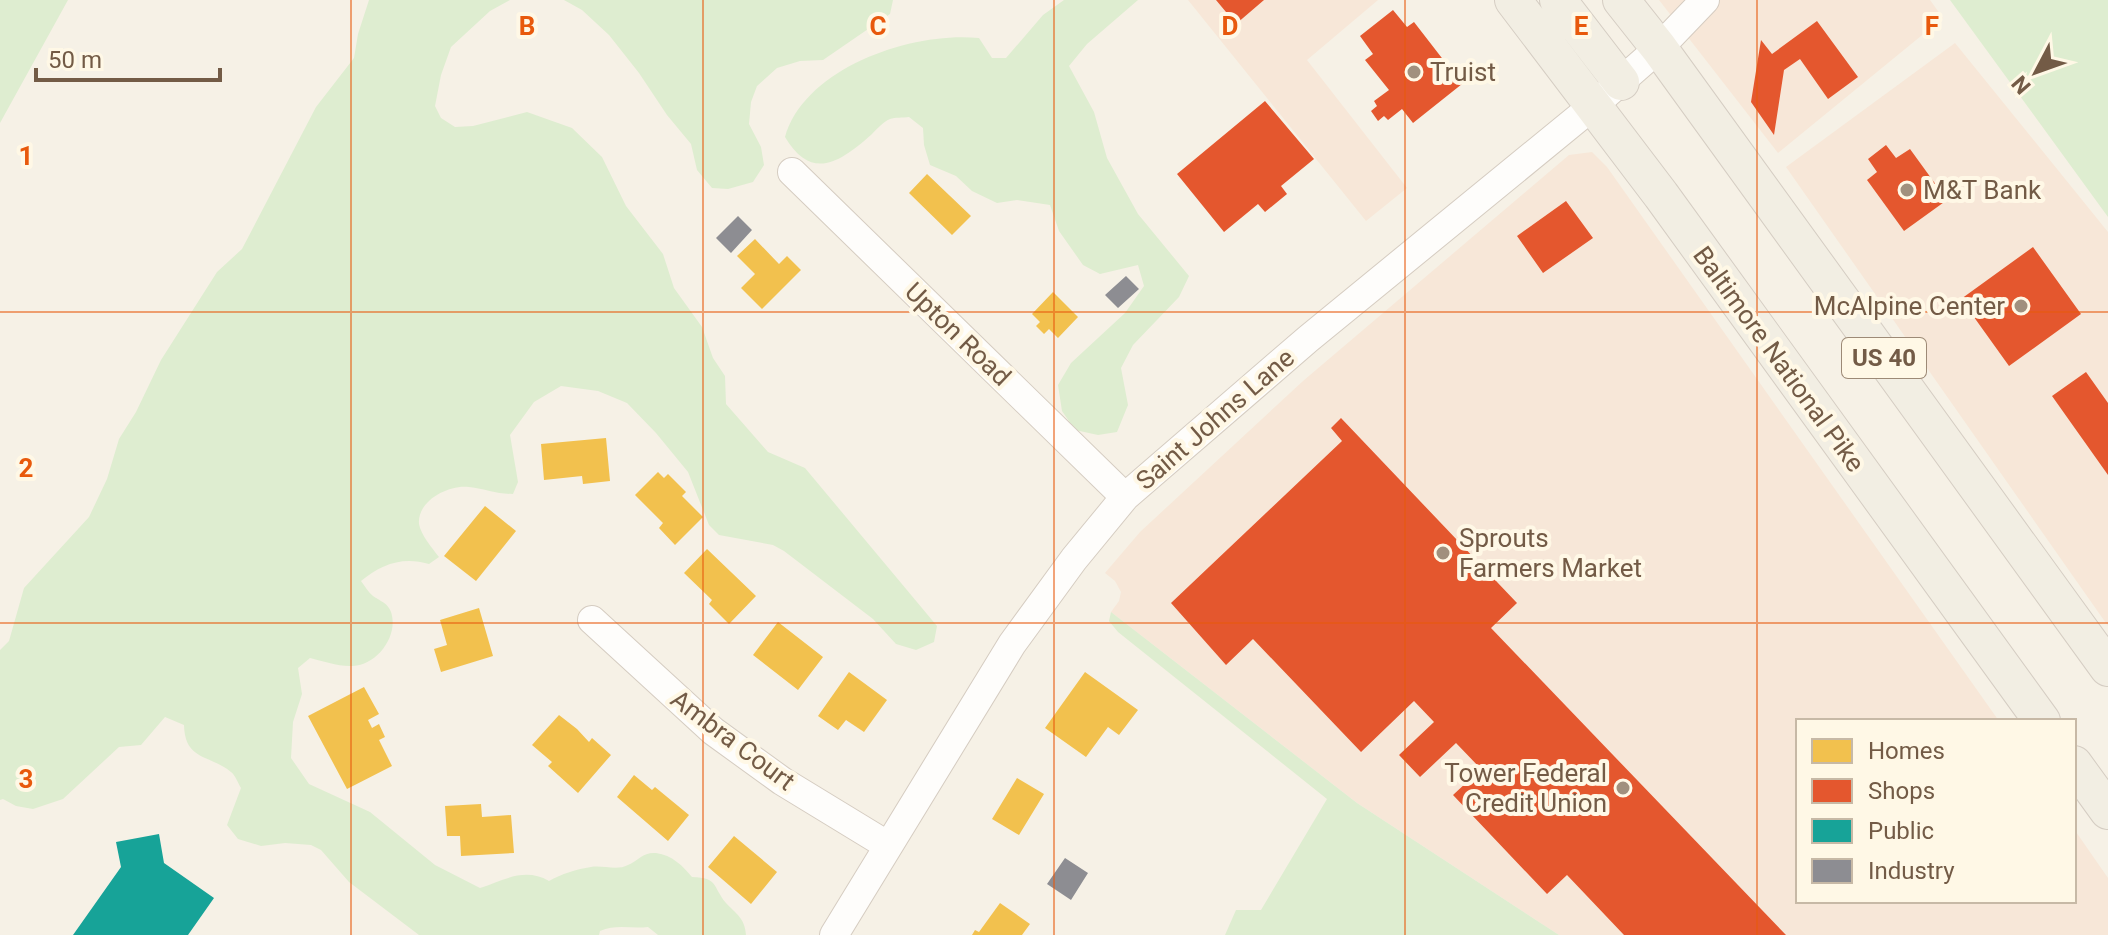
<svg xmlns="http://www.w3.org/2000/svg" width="2108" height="935" viewBox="0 0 2108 935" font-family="Roboto,sans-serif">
<rect width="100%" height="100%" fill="#f6f1e6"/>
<!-- commercial -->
<path fill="#f7e7d8" d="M1188,0h190l-71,60 100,128 -41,33z
M1659,0h271l13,18 -165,135z
M1955,43l153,189v394l-322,-459z
M1592,152l15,15 392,554h-201v180h276v-72l34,49v57h-549l-202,-132 -246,-191 8,-11 2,-9 -6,-11 -10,-8 35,-41 163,-151 266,-226z"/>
<!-- green -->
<path fill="#deedd0" d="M0,0h68l-68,123z
M369,0h141l-20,11 -39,36 -10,28 -6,31 6,12 14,9 18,-1 54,-14 45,16 30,29 24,49 37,48 11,34 28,39 11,31 12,18 1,28 42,48 37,16 132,158 -3,16 -18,8 -20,-6 -23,-25 -89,-68 -11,-6 -54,-10 -10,-10 -21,-53 -32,-39 -29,-30 -29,-12 -37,-5 -27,16 -24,33 8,47 -5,12c-16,0 -28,-5 -44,-7 -19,-3 -52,13 -50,37 2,11 13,24 20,33l-10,7c-26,-8 -48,0 -68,17 4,5 7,11 12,15 7,5 15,7 18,16 8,24 -14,53 -38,54 -14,1 -30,-5 -43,-8l-12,10 4,26 -9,28 -2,36 18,26 61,28 65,53 45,23c24,-8 45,-21 69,-7 12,-7 28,-12 42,-14 12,-2 26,4 37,-2 11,-5 15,-13 28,-12 16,2 27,13 36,24 27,1 20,9 34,26 10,11 19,15 20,32h-88l-10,-8c-17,2 -32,-3 -48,4l-1,4h-180l-70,-53 -28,-32 -10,-5 -26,-2 -24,3 -23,-7 -11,-14 14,-37c-3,-5 -6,-13 -10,-16 -22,-18 -46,-11 -47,-47l-19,-8 -24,28 -22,2 -56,52 -30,10 -17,-3 -13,-7 -3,1v-150l9,-9 15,-53 65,-71 18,-38 12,-40 17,-27 25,-52 56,-88 25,-23 74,-142 38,-49 4,-24z
M564,0h329l-3,14 -67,46 -23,1 -23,7 -20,18 -6,16 -2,22 12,23 3,18 -11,17 -25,7 -16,-1 -15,-18 -6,-26 -24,-29 -28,-42 -30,-38 -27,-25z
M1064,0h74l-51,44 -18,22 25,46 13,46 31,56 51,62 -10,21 -46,48 -12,23 7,37 -11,27 -19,3 -23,-5 -13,-19 -4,-26 13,-22 54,-50 19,-27 -6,-21 -38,9 -17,-9 -24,-34 -9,-26 -33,-5 -20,3 -25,-12 -16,-15 -26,-11 -6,-20 -1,-17 -14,-11c-6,1 -14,0 -19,2 -7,3 -14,11 -19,16 -31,27 -59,47 -86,2 20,-70 128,-106 194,-99l13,20h14l37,-43z
M1950,0h158v217z
M1111,612l246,191 202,132h-334l11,-25h25l66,-111 -209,-167 -9,-11z"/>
<!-- homes -->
<path fill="#f2c14e" d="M927,174l44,42 -19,19 -43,-42z
M755,239l24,25 8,-8 14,14 -39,39 -21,-21 14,-14 -18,-18z
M1053,292l25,25 -20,21 -9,-9 -5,5 -8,-8 4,-4 -8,-8z
M606,438l4,43 -27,3 -1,-8 -38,4 -3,-36z
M658,472l6,6 4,-4 18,18 -4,4 21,21 -28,28 -16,-17 4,-5 -28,-28z
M485,506l31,25 -40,50 -32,-25z
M707,549l49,47 -27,28 -20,-20 3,-4 -28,-27z
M479,608l14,48 -52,16 -7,-23 13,-4 -7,-25z
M778,622l45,35 -25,33 -45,-35z
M849,672l38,28 -23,32 -18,-12 -8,10 -20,-14z
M1085,672l53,38 -19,25 -11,-8 -22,30 -41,-29z
M364,687l15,27 -11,6 4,8 7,-4 6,13 -6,3 13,26 -45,23 -39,-73z
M559,715l18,14 12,13 3,-4 19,17 -33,38 -30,-27 4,-4 -20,-17z
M634,775l18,15 3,-3 34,28 -21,26 -51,-44z
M1017,778l27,16 -25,41 -27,-16z
M481,804l1,13 29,-2 3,38 -53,3 -1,-20h-13l-2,-30z
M734,836l43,36 -26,32 -43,-37z
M1000,903l30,21 -8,11h-50l3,-5 4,2z"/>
<!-- shops -->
<path fill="#e4572e" d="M1216,0h48l-28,24z
M1393,10l14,17 7,-5 48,62 -49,39 -11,-14 -14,11 -4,-4 -6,5 -7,-10 6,-5 -3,-5 15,-11 -24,-30 8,-6 -13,-18z
M1817,21l41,56 -30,22 -28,-40 -16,11 -10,65 -23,-33 10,-62 11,14z
M1265,101l49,58 -33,27 6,8 -22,18 -7,-8 -34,28 -47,-58z
M1886,145l10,13 14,-9 37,51 -43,31 -37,-51 10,-8 -9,-13z
M1566,201l27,37 -50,35 -26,-37z
M2033,247l48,67 -72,52 -48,-67z
M2086,372l22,31v72l-56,-79z
M1341,418l176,185 -26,25 295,307h-162l-57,-60 -20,19 -94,-99 28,-26 -25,-26 -36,34 -21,-22 35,-33 -20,-21 -53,51 -108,-113 -27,26 -55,-62 171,-162 -11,-13z"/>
<!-- public -->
<path fill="#17a398" d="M159,834l5,29 50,35 -26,37h-115l48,-68 -5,-25z"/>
<!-- industry -->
<path fill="#8d8d92" d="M738,216l14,14 -21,23 -15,-15z
M1126,276l13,13 -21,19 -13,-13z
M1065,858l23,15 -17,27 -24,-16z"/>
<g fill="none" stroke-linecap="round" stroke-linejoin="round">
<!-- minor casing -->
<g stroke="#d5ccc1" stroke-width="30">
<path id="minor" d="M792,172l333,325
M592,620l121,111 69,50 105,64
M834,935l178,-291 62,-85 51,-62 183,-158 286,-234 65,-57 46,-48"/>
</g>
<!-- major casing -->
<g stroke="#d5cdc3" stroke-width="38">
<path id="major" d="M1513,0l148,195 381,526
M1558,0l63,82
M1621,0l38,48 449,620
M2074,764l34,47"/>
</g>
<!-- minor -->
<use href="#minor" stroke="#fefdfb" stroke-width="28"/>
<!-- major -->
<use href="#major" stroke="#f2eee3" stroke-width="36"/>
</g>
<!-- grid -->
<path fill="none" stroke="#e8590c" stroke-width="2" stroke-opacity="0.55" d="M351,0v935M703,0v935M1054,0v935M1405,0v935M1757,0v935M0,312h2108M0,623h2108"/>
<!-- markers -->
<g fill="#a1907e" stroke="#fff8e6" stroke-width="3">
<circle cx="1414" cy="72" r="8"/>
<circle cx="1907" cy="190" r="8"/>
<circle cx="2021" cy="306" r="8"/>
<circle cx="1443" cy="553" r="8"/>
<circle cx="1623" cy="788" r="8"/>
</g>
<g text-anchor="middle" stroke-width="8" stroke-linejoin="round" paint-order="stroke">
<!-- shield labels -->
<rect fill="#fff8e6" stroke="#9d8a76" stroke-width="2" x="1842" y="338" width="84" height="40" rx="6"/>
<g font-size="24" font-weight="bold" fill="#735b46">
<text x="1884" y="366">US 40</text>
</g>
<!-- poi labels -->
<g font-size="26" fill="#735b46" stroke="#fff8e6" text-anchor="start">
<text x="1430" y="81">Truist</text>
<text x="1923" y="199">M&amp;T Bank</text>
<text x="2005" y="315" text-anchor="end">McAlpine Center</text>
<text x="1459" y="547">Sprouts<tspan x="1459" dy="30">Farmers Market</tspan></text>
<text x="1607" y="782" text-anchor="end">Tower Federal<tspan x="1607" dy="30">Credit Union</tspan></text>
</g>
<!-- street labels -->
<g font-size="26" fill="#735b46" stroke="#fff8e6">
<text transform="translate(958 334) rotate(44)" y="9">Upton Road</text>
<text transform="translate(1779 359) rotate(54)" y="9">Baltimore National Pike</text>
<text transform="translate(1215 419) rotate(-41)" y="9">Saint Johns Lane</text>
<text transform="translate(733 740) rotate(37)" y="9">Ambra Court</text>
</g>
</g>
<g font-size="26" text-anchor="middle" font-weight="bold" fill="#e8590c" stroke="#fff8e6" stroke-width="8" stroke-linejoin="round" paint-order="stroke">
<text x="527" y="35">B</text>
<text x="878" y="35">C</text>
<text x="1230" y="35">D</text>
<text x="1581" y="35">E</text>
<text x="1932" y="35">F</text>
<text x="26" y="165">1</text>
<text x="26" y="477">2</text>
<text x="26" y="788">3</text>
</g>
<!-- legend -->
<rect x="1796" y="719" width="280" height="184" fill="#fff8e6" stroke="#c7b9a6" stroke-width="2"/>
<rect x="1812" y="739" width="40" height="24" fill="#f2c14e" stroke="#c7b9a6" stroke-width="2"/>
<text x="1868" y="759" font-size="24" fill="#735b46">Homes</text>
<rect x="1812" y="779" width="40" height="24" fill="#e4572e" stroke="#c7b9a6" stroke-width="2"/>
<text x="1868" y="799" font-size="24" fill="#735b46">Shops</text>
<rect x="1812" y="819" width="40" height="24" fill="#17a398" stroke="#c7b9a6" stroke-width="2"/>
<text x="1868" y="839" font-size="24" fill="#735b46">Public</text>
<rect x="1812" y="859" width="40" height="24" fill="#8d8d92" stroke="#c7b9a6" stroke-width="2"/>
<text x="1868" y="879" font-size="24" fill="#735b46">Industry</text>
<!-- north arrow -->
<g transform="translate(2036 72) rotate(229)" stroke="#fff8e6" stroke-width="6" paint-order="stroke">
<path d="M0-6L14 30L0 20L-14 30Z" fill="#735b46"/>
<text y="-12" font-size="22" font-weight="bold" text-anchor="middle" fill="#735b46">N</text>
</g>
<!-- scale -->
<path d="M36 68v12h184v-12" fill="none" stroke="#735b46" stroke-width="4"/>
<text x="48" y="68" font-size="24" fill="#735b46" stroke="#fff8e6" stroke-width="6" paint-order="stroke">50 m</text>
</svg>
